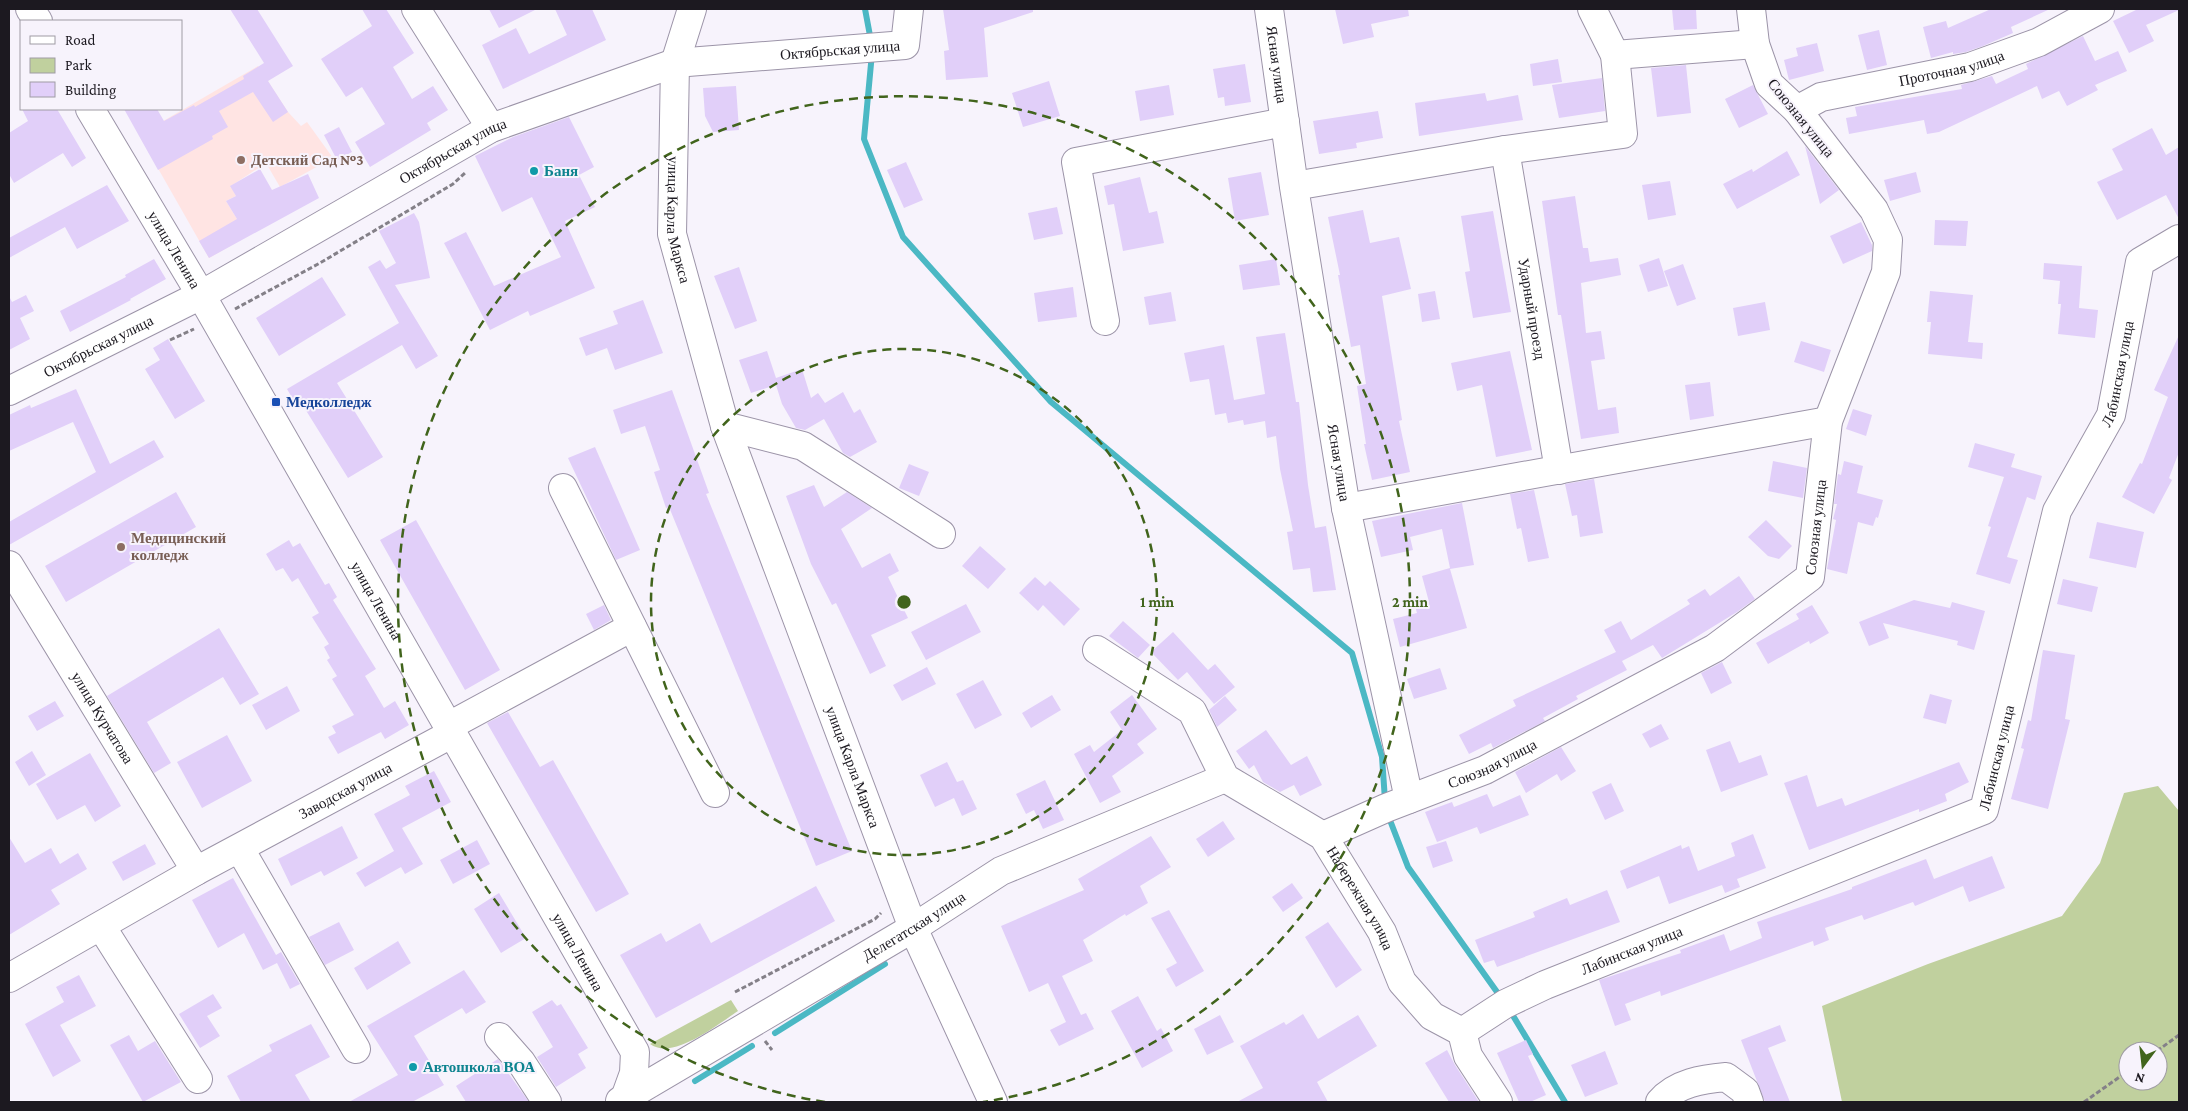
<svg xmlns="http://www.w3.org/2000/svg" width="2188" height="1111" viewBox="0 0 2188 1111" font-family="'Crimson Pro',serif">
<rect width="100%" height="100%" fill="#f7f3fc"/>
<!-- education -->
<path fill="#ffe4e3" d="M258,66l30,46 13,14 6,-4 26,36 -53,29 -14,-24 -35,23 5,10 -10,5 11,18 7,19 -35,20 -70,-123z"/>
<!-- green -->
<path fill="#c0d09e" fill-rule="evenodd" d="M2158,786l21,25v291h-337l-20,-96 106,-42 134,-48 38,-53 24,-70zM2128,1051h30v30h-30z
M731,1000l7,11c-20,13 -65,50 -88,33z"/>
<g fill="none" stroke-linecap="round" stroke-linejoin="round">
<!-- stream -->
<path stroke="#4bb8c4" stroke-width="6" d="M865,9l6,32
M872,53l-8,86 39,98 148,165 301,251 30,104 3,43
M1388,815l20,52 94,132
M1509,1009l56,93
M775,1033l110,-69
M695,1081l57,-35"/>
</g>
<!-- building -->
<path fill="#e1cff9" d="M230,9h27l36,57 -25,15 20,31 -15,10 -20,-30 -34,19 9,16 -16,9 1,3 -55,31 -34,-61h33l7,12 30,-16 1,2 49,-28 -1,-3 21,-13z
M362,9h24l28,44 -21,14 19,32 21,-13 15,24 -21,13 4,7 -61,37 -15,-25 30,-18 -23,-37 -16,10 -25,-38 51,-33z
M489,9h48l-38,19z
M555,9h37l14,31 -103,49 -21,-44 34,-17 13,26 38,-19z
M943,9h90v3l-49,16 4,49 -42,3 -2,-29 5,-1z
M1335,9h73l1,7 -38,8 3,13 -31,7z
M1672,9h24l1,20 -23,1z
M1991,9h59l-39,18 2,6 -30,13 -17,6 -13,2v-2l-22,6 -8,-31 23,-6 2,7z
M2138,9l41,1 -33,15 8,16 -25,12 -16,-32z
M1879,30l8,35 -20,5 -9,-35z
M2083,36l12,25 23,-10 9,20 -32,14 3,5 -31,16 -8,-15 -17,8 -5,-13 -98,46 -12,2 -3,-14 -75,14 -3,-16 11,-2 -2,-9 107,-18 -1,-4 31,-9 4,8 32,-15 -2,-5z
M1817,43l7,28 -35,9 -5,-20 14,-4 -2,-8z
M1558,59l4,23 -29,4 -3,-22z
M1245,64l6,38 -26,4 -1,-9 -6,1 -5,-29z
M1686,65l5,48 -34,4 -6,-49z
M1602,78l3,33 -46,7 -7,-33z
M1049,81l11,35 -37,11 -11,-34z
M1169,85l5,30 -34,6 -5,-30z
M1753,85l15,29 -29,14 -14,-29z
M736,86l3,44 -26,2 -8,-16 -2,-28z
M1485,93l2,8 31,-6 5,25 -104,16 -4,-33z
M22,109h35l29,49 -14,9 -9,-14 -49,30 -5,-9v-41l19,-12z
M1378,111l5,27 -27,5 1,5 -38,6 -6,-33z
M569,117l25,50 -15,8 16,32 -30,14 30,67 -65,28 -2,-5 -38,19 -46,-87 22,-11 28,54 67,-29 -29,-60 -30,15 -27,-56 38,-19z
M339,127l13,25 -15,8 -13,-25z
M2152,128l14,27 13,-8v72l-13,-24 -49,25 -20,-38 26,-12 -11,-21z
M1805,146l34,44 -19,14z
M1787,151l13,24 -63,34 -14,-25 29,-15 1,3z
M906,162l17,38 -19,8 -17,-38z
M260,169l12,21 36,-16 11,24 -110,60 -10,-17 38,-22 -11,-18 10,-5 -6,-10z
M1261,172l8,43 -34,6 -7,-43z
M1916,172l5,20 -31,9 -6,-21z
M1140,177l9,36 8,-2 7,32 -41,8 -9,-47 -6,1 -4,-19z
M1670,181l6,34 -28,5 -6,-35z
M107,185l22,36 -52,28 -12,-22 -56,31v-20z
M1575,196l8,52h5l2,14 28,-4 3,17 -40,8 5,50 15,-2 4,28 -14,2 7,49 18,-3 3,26 -38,6 -20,-124h-3l-16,-114z
M1057,207l6,27 -29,6 -6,-27z
M1363,210l7,33 29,-6 12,52 -29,7 20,124 -3,1 11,51 -38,8 -8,-36h2l-9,-58 9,-2 -6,-39 -9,2 -13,-72h2l-12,-58z
M1493,211l18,101 -38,6 -8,-46 5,-1 -9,-55z
M414,213l5,9 11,56 -35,7 43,71 -22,13 -14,-24 -65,38 46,74 -35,21 -46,-74 -5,2 -10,-17 112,-66 -31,-56 12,-7 6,9 10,-6 -17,-32z
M1935,220l33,1 -2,25 -32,-1z
M1861,222l11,23v6l-29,13 -13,-28z
M1659,258l9,28 -20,6 -9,-27z
M154,259l12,20 -36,20 1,1 -61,32 -10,-21 66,-34 -1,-2z
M1276,259l4,26 -37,5 -4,-25z
M2044,263l38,3 -3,42 19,2 -3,28 -37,-4 3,-30h-3l2,-23 -17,-2z
M1683,264l13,35 -19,7 -13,-35z
M739,267l18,54 -22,8 -21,-53z
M322,277l24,38 -67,41 -23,-38z
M1073,287l4,30 -39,5 -4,-29z
M1435,291l5,28 -18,3 -4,-28z
M1930,291l43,4 -5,47 15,1 -1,16 -54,-5 3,-32h-4z
M1171,292l5,29 -27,4 -5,-28z
M26,295l8,16 -14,7 10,21 -21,11v-54l3,6z
M643,300l20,53 -48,17 -8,-22 -21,8 -7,-18 39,-14 -5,-13z
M1765,302l5,28 -32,6 -5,-28z
M1285,333l11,69h3l9,83 7,43 11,-2 10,64 -23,2 -3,-24 -17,2 -6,-38 6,-1 -13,-62 -4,-33 -9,2 -2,-17 -21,4 -1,-5 -15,3 -2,-10 -11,2 -6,-36 -19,3 -6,-29 40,-8 10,55 31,-6 -9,-57z
M2179,335v117l-10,26 3,2 -18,34 -32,-17 18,-34 2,1 26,-67 -14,-7z
M168,339l37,62 -30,18 -30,-50 15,-9 -7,-12z
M1801,341l30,9 -7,22 -30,-10z
M767,351l9,27 26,-9 9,29 7,-5 7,10 18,-11 11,21 6,-4 17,33 -27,15 -7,-4 -19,-34 -19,11 -9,-2 -14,-24 -6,-19 -25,8 -12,-33z
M1510,351l22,99 -36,7 -14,-72 -25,6 -6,-28z
M1710,382l4,34 -24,4 -5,-35z
M76,389l34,75 44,-24 10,17 -155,88v-23l87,-50 -23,-50 -64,29v-36l21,-10 1,3z
M672,390l37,103 -3,1 146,357 -36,15 -147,-359 -3,1 -12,-36 6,-2 -15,-44 -24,8 -8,-24z
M1853,409l19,6 -6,21 -20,-7z
M1975,443l40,11 -4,13 31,9 -7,24 -8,-3 -20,60 11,3 -8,24 -34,-10 15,-47 -3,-1 16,-49 -36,-10z
M595,447l45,103 -24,10 -48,-102z
M1773,461l34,7 -4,30 -35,-7z
M1844,461l19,5 -6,27 26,7 -5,18 -2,-1 -3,9 -15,-4 -11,52 -20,-5 9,-49 -3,-1 4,-15h-3l4,-30 3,1z
M909,464l20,8 -10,24 -20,-8z
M1594,479l9,54 -23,4 -3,-22 -5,1 -7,-32z
M814,485l10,22 23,-15 25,16 -31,21 21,39 28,-15 9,18 -11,6 20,41 -37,17 15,31 -16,8 -34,-71 -4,2 -21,-41 -25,-68z
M1534,490l15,68 -21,4 -7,-34 -4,1 -7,-35z
M176,492l20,35 -130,75 -21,-36z
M1462,503l12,62 -24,4 17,59 -67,19 -7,-28 24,-6 -2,-7 14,-4 -7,-26 28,-8 -8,-39 -32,8 3,13 -32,7 -9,-36z
M416,520l84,150 -35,20 -85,-150z
M1766,520l26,26 -13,13 -11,-3 -20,-19z
M2097,522l47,10 -8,36 -47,-10z
M289,540l4,7 7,-4 25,42 4,-2 8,14 -4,3 43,69 -11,7 19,32 11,-7 14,24 -24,14 -4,-7 -43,22 -10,-17 8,-4 -4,-7 22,-11 -22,-36 5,-3 -10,-16 3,-2 -6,-11 5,-3 -17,-27 7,-4 -21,-35 -6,4 -9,-14 -7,3 -10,-17z
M980,546l26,23 -18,20 -26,-23z
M1739,576l16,23 -18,13 -75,46 -9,-13 -31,16 5,9 -51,26 2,3 -35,19 2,3 -52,27 -2,-5 -22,11 -10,-19 57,-29 -3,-6 103,-48 -12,-22 17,-9 10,19 59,-36 -3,-4 18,-11 5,7z
M1035,577l10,9 5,-5 30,28 -16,17 -21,-21 -5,6 -19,-18z
M2063,579l35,8 -6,25 -35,-8z
M1914,600l36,8 2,-6 33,9 -11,39 -17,-5 1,-4 -75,-18 6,15 -20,8 -10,-24z
M966,604l15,28 -55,28 -15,-28z
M604,605l7,15 -17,10 -8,-16z
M1812,605l17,28 -19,11 -1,-3 -41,23 -12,-21 43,-24 -3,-5z
M1123,621l27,24 -12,13 -29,-22z
M219,628l40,66 -19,11 -17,-28 -76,45 24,41 -17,10 -47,-77z
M1173,632l35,38 7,-6 20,23 -21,17 -27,-32 -9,8 -27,-28z
M2043,650l32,5 -10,64 5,1 -22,89 -37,-10 13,-50 -3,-1 7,-28 3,1z
M1722,662l10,21 -21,11 -10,-21z
M927,667l9,17 -34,17 -9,-16z
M1440,668l7,21 -33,10 -7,-20z
M983,680l19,35 -27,14 -19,-35z
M287,686l13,25 -34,19 -14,-25z
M1930,694l22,6 -6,24 -23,-6z
M1052,695l9,15 -30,18 -9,-15z
M1132,695l25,34 -20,15 7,9 -32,23 9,16 -21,11 -26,-49 16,-9 4,7 28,-22 -12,-18z
M1225,696l12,14 -20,17 -8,-17z
M55,701l9,15 -27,15 -9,-15z
M508,712l32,55 13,-7 76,134 -33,18 -109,-189z
M1661,724l8,15 -19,9 -8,-14z
M1266,730l25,35 16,-9 15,29 -22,11 -6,-11 -14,7 -17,-10 -9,-17 -5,4 -13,-18z
M227,735l25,46 -50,27 -25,-46z
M1730,741l9,22 22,-8 7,20 -47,17 -15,-42z
M1561,747l15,24 -15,10 -4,-7 -31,19 -11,-21z
M32,751l14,24 -17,11 -14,-24z
M90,753l31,53 -26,16 -10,-17 -28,15 -21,-36z
M947,762l10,20 6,-2 14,29 -15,7 -8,-18 -19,9 -15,-32z
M1959,762l10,20 -24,12 2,7 -28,11v-3l-110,41 -25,-67 23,-8 10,32 25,-9 3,8z
M434,771l17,31 -49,26 21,36 -18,10 -4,-7 -36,20 -9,-14 38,-22 -20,-37 36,-19 -5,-9z
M1045,780l19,40 -21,9 -9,-19 -8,4 -10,-20z
M1611,783l13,28 -19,9 -13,-28z
M1487,794l6,13 27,-12 9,20 -49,19 -3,-7 -40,15 -12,-30 27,-10 2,5z
M1223,821l12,18 -27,18 -12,-18z
M342,826l16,32 -34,18 -3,-5 -30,15 -13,-27z
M1753,834l13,34 -29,11 3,8 -15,6 -3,-8 -53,19 -10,-28 -32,13 -7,-18 61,-26 1,4 7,-3 9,25 37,-15 -4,-13z
M1151,836l20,31 -31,19 8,17 -22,13 -1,-2 -42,26 10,21 -31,15 19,39 5,-2 8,16 -35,17 -9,-16 16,-8 -18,-39 -19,9 -28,-66 83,-36 -6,-11z
M9,837l16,26 26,-15 9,16 18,-11 9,16 -36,21 9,14 -51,31z
M477,840l13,24 -37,20 -13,-24z
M1446,841l7,20 -20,7 -7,-21z
M145,844l11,20 -33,17 -11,-19z
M1992,856l13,32 -36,14 -6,-16 -48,20 -2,-4 -49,18 -2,-5 -37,13 4,12 -15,6 -1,-5 -152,55 -1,-5 -35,13 6,16 -16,6 -16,-46 82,-27 -1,-3 44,-16 6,17 32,-13 -5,-16 95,-33v-2l74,-28 8,20z
M233,878l43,77 5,-3 19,32 -10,5 -13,-26 -14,7 -19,-37 -26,15 -26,-48z
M1292,883l11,15 -20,14 -11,-15z
M816,886l19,35 -179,97 -36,-63 41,-22 5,9 34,-19 11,20z
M1607,890l13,32 -123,45 -3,-7 -10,3 -9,-23 60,-23 -2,-5 34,-14 3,7z
M499,893l27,45 -25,15 -27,-44z
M1169,910l35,61 -28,16 -10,-18 11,-6 -26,-45z
M339,922l15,28 -29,15 -16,-28z
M1328,922l34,48 -26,18 -31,-51z
M398,941l13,22 -44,27 -13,-22z
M464,970l22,32 -20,12 -4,-6 -48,28 30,49 -32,17h-63l49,-27 -31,-49z
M79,975l17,31 -36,19 21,36 -28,16 -28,-53 39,-22 -8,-15z
M213,994l9,14 -15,8 13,20 -20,12 -21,-34z
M1138,996l19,35 4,-3 12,23 -31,17 -31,-57z
M552,1000l5,6 4,-2 27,44 -10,6 8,14 -30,19 -19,-30 16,-10 -21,-35z
M1303,1014l15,25 40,-24 19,31 -60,36 11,20h-91l26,-14 -23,-42 44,-24 2,3z
M1220,1015l14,27 -27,13 -13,-26z
M311,1024l19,33 -35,18 16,27h-70l-14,-26 45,-25 -3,-6z
M1780,1025l6,16 -18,7 22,54h-25l-24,-62z
M129,1035l9,16 17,-10 26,41 -38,20 -33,-57z
M1526,1040l7,14 -5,2 18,39 -16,7h-11l-22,-49z
M1447,1050l8,15 24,37h-30l-24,-39z
M1605,1051l13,33 -33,13 -14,-32z
M498,1059l31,43h-63l-10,-16z"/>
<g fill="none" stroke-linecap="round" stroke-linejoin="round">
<!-- minor casing -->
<g stroke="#9c94a8" stroke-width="30">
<g id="minor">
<path d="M30,9l8,12"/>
<path d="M416,9l75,119"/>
<path id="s1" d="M692,9l-17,54 -3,171 53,192 188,502 80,174"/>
<path id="s2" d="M1269,9l25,178 52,321 63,291"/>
<path d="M1615,55l140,-11"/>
<path id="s3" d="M90,109l111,186 434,757 -1,21 -9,25"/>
<path id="s4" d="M1797,110l24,-13 149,-30 69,-25 61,-33"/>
<path id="s5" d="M1505,150l54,320"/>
<path d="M1306,184l199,-34 118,-16 -8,-79 -23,-46"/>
<path d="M1105,321l-29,-159 209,-40"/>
<path id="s6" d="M9,391l192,-96 290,-167 184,-65 230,-18 4,-36"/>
<path d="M725,426l78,20 138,88"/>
<path d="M563,488l152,305"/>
<path d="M1346,508l482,-87"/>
<path id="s7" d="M9,565l187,306"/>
<path id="s8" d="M1097,650l95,61 33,67 98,58 59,96 20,50 30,34 30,16 6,24 30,46"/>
<path d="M449,726l183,-99"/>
<path id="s9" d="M1323,836l63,-28 99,-38 230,-122 95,-71 18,-156 58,-149 2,-32 -14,-30 -77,-100 -28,-26 -14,-40 -4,-35"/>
<path d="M240,849l116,200"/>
<path d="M101,926l97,153"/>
<path id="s10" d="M9,978l187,-107 257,-138"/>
<path id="s11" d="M1462,1032l43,-28 40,-19 439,-175 73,-299 54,-96 29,-153 39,-23"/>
<path d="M499,1037l22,25 26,40"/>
<path id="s12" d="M620,1101l293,-173 88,-57 224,-93"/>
<path d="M1660,1102c16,-19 43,-23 66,-25l19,14 4,11"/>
</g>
</g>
<!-- path -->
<path stroke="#848088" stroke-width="3" stroke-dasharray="5 2.5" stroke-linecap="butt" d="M235,309l85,-46 133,-79 13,-12
M170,340l24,-11
M735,992l140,-73 6,-6
M765,1041l7,9
M2157,1051l22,-16
M2084,1102l44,-31"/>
<!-- minor -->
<use href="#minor" stroke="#fff" stroke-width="28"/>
</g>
<!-- distance rings -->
<g fill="none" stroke="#41641c" stroke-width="2.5" stroke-dasharray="9 6">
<circle cx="904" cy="602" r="253"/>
<path d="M825 1102A506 506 0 1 1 983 1102"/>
</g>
<!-- markers -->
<g fill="#8d6e63" stroke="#f7f3fc" stroke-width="2">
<circle cx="241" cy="160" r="5"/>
<circle cx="121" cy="547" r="5"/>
</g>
<g fill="#0f9aa8" stroke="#f7f3fc" stroke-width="2">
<circle cx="534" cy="171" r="5"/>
<circle cx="413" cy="1067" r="5"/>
</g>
<rect fill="#1a4fb4" stroke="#f7f3fc" stroke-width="2" x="271" y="397" width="10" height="10" rx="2.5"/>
<g text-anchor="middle" stroke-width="4" stroke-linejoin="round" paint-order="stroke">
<!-- street labels -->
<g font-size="15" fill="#1c1920" stroke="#f7f3fc">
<text dy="5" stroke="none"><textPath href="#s6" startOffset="910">Октябрьская улица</textPath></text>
<text dy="5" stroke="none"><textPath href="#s2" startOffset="56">Ясная улица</textPath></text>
<text dy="5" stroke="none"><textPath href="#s4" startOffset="161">Проточная улица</textPath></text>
<text transform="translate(1801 118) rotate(51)" y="5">Союзная улица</text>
<text dy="5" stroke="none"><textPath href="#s6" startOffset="505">Октябрьская улица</textPath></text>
<text dy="5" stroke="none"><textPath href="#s1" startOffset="214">улица Карла Маркса</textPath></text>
<text dy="5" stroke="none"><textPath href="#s3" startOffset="164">улица Ленина</textPath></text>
<text dy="5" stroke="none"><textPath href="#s5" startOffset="161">Ударный проезд</textPath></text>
<text dy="5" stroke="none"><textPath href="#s6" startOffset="100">Октябрьская улица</textPath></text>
<text dy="5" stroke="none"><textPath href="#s11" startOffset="1028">Лабинская улица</textPath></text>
<text dy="5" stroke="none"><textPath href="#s2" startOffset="459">Ясная улица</textPath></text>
<text dy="5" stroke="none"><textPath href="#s9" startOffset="604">Союзная улица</textPath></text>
<text dy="5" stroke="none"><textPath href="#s3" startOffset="569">улица Ленина</textPath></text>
<text dy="5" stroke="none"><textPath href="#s7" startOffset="179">улица Курчатова</textPath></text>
<text dy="5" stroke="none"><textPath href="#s11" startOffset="622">Лабинская улица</textPath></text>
<text dy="5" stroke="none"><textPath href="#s9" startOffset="184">Союзная улица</textPath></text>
<text dy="5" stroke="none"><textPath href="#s1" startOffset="791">улица Карла Маркса</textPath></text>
<text dy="5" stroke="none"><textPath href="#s10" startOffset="385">Заводская улица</textPath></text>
<text dy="5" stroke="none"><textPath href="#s8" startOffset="374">Набережная улица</textPath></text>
<text dy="5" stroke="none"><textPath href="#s12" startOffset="342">Делегатская улица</textPath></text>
<text dy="5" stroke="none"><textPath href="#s11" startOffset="189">Лабинская улица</textPath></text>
<text dy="5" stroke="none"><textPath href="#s3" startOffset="974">улица Ленина</textPath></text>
</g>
<!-- education labels -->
<g font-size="15" font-weight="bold" fill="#785e54" stroke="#f7f3fc" text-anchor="start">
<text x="251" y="165">Детский Сад №3</text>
<text x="131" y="543">Медицинский<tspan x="131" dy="17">колледж</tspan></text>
</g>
<!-- culture labels -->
<g font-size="15" font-weight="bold" fill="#0d838f" stroke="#f7f3fc" text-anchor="start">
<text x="544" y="176">Баня</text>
<text x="423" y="1072">Автошкола ВОА</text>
</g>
<!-- transit labels -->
<g font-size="15" font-weight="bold" fill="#164399" stroke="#f7f3fc" text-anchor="start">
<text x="286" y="407">Медколледж</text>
</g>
</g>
<circle cx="904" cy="602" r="8" fill="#41641c" stroke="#f7f3fc" stroke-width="2.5"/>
<g font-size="15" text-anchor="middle" font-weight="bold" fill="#41641c" stroke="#f7f3fc" stroke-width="4" stroke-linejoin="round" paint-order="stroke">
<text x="1157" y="607">1 min</text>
<text x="1410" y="607">2 min</text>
</g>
<!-- border -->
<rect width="2188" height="1111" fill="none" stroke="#1c1920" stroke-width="20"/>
<!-- legend -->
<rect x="20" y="20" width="162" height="90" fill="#f7f3fc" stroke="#9f9ca4"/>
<rect x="30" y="36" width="25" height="8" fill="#ffffff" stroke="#9f9ca4"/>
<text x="65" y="45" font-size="15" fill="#1c1920">Road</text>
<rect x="30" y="58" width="25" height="15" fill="#c0d09e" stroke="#9f9ca4"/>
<text x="65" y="70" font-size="15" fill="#1c1920">Park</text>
<rect x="30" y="82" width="25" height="15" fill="#e1cff9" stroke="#9f9ca4"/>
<text x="65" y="95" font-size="15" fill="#1c1920">Building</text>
<!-- north arrow -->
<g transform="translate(2143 1066) rotate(195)"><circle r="24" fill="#f7f3fc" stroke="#9f9ca4"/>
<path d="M0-4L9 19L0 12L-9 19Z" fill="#41641c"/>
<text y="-8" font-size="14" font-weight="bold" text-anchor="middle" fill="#1c1920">N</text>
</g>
</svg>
